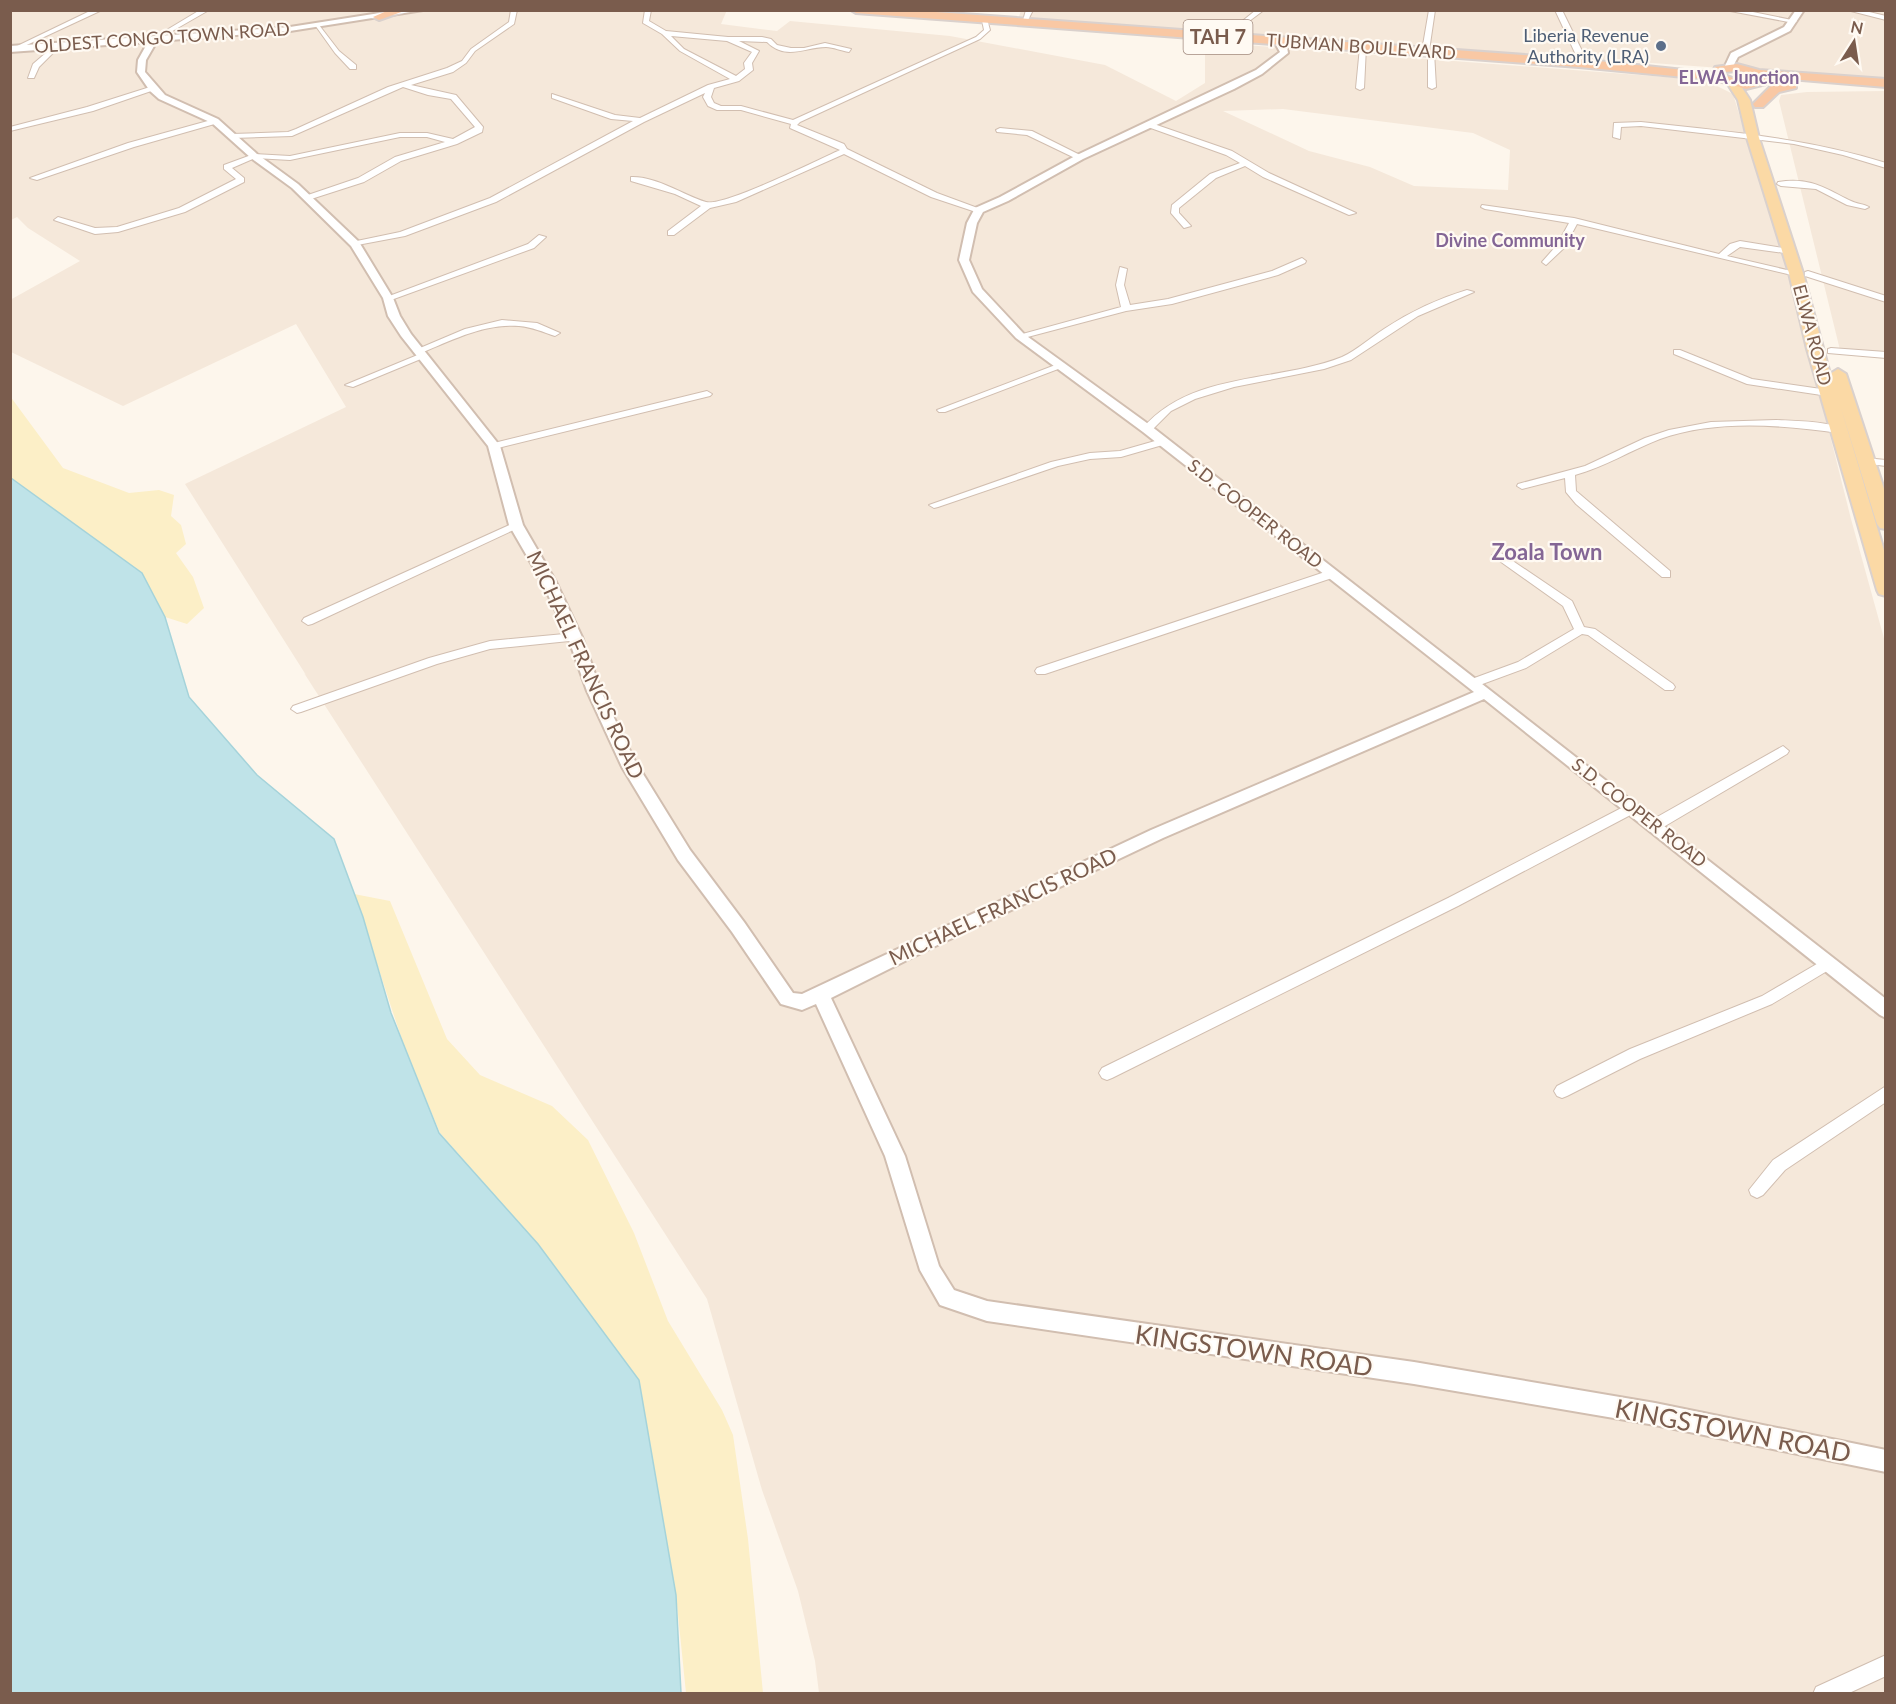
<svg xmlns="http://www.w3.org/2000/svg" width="1896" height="1704" viewBox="0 0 1896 1704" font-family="Lato,sans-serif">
<rect width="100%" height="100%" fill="#fdf6ec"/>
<!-- residential -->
<path fill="#f5e8da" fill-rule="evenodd" d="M727,10l-6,14 56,7 13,-10 160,15 155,29 71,36 29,-18v-41l500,38 28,14 64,210 54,215 34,123v1051h-1066l-4,-32 -17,-70 -36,-101 -55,-191 -403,-626 2,2 -121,-191 161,-77 -50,-83 -173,82 -112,-54 -1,-52 70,-39 -52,-33 -11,-11 -6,3v-209zM1283,109l190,24 37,17 -2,40 -94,-4 -44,-19 -61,-16 -86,-40z
M1021,10l864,1v69l-866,-63z
M1885,91v263l-45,-4 -61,-249 2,-6 26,-3z"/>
<!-- sand -->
<path fill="#fcefc7" d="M10,396l53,72 66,25 30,-3 15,5 -3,21 10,9 5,19 -10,9 17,24 11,31 -17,16 -22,-7 -23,-44 -131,-95z
M354,894l36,7 57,138 33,36 72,31 36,34 46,93 34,88 54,89 11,25 15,104 15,154h-77l-10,-98 -37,-215 -101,-136 -98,-111 -35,-84z"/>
<!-- water -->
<path fill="#bfe3e8" stroke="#a5d3da" stroke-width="1.5" d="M11,478l131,95 23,44 24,80 68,78 77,64 29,78 28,96 48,120 99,111 101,136 37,215 5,98h-670z"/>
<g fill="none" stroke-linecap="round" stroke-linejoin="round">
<!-- minor casing -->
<g stroke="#d1beb0" stroke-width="2">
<path id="minor" d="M92,10h10l-86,40 -5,-1z
M200,10h9l-54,31 -5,-1z
M511,10h6l-3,14 -39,27 -9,12 -13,9 -42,13 45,10 27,32 -1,5 -25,12 -56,17 -37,21 -56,18h-3v-4l53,-18 37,-21 50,-15 -18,-5h-27l-110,23 -35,-2 -23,10 12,10v4l-59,30 -67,20 -23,2 -41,-14 4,-3 37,11 22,-1 62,-19 57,-29 -12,-10v-4l30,-11 36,2 110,-23h27l26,6 22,-12 -24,-28 -23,-4 -25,-8 -111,49 -60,2 -4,-2 4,-2 56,-2 8,-3 92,-42 59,-19 15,-7 9,-12 38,-27z
M645,10h6l-2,11 17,10 62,6h34l9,2 6,6 14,3h13l21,-5 26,6 -2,3c-7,-1 -16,-5 -23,-5 -21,0 -40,14 -59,-5l-28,-1 20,10 -7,12 1,7 -14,11 -25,7 -3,9 3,6 7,3h20l52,14 183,-83 8,-7 -2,-10 5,-1 3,11 -10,9 -180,83 -3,3 47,19 3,5 90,44 46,17 -7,2 -45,-15 -87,-43 -108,48 -26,6 -36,27h-6v-4l33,-25 -26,-12 -44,-13v-4c25,-1 52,18 75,25 17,5 112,-42 134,-52l-50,-22 1,-4 -50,-14h-24l-9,-4 -5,-9 2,-4 -61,29 -148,80 -91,34 -53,10v-4l48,-10 90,-34 143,-77 -22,-2 -59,-21v-4l63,21 25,3 68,-33 22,-6 -50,-28 -18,-17 -19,-11zM671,36l56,5 25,11 -8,11 1,6 -9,7 -52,-27z
M1026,10h7l-7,14h-4z
M1256,10h8l-20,15 -12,13h-4v-2l12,-13z
M1429,10h6l-6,41 5,1 2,35 -4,2 -4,-2v-35l-6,-1z
M1555,10h7l22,45 -3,9 -6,-1 1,-8z
M1725,10h18l54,11 -3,2z
M1847,10h14l25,6v4z
M315,25h4l20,26 17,14v4h-6l-15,-16z
M1363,45l3,2 -2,41 -4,2 -4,-2 4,-41z
M54,46l5,1 -20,20 -5,11h-6l5,-14z
M150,87l7,2 -64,22 -83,20v-4l77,-20z
M215,119h3v4l-84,24 -97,33 -7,-2 98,-35z
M1641,122c83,9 165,16 245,41v5l-43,-13 -49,-11 -153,-18 -20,1 -1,12 -7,-2 1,-14z
M1151,123l81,28 37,22 87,40 -7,2 -86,-38 -18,-11 -29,12 -37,30v5l12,13 -7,2 -13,-15 1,-8 38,-31 30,-11 -14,-8 -78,-28 -1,-2z
M1000,128l32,3 52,26 -7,2 -50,-24 -30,-3 -1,-2z
M1778,182c33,-5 46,6 73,19 6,3 13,3 18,6l-4,2 -18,-4 -31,-16 -35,-3 -4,-2z
M1482,205l92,13 145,36 11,-10 10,-3 49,8 4,3 -1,2 -52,-7 -13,9 73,17 -4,3 -219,-52 -13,24 -18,17 -4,-3 15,-17 12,-22 -84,-14 -4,-2z
M539,235l7,2 -12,11 -143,52 -7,-2 144,-54z
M1302,258l4,3 -1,2 -27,12 -106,29 -46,7 -106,28 -5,-3 106,-29 -5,-22 4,-18 7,2 -3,16 6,20 38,-6 104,-28z
M1808,271l78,25v6l-81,-26v-4z
M1467,290l7,2 -56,24 -67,44 -27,9 -90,18 -39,12 -24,12 -20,20h-8l-1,-2c49,-58 134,-46 200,-72 15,-7 28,-19 42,-28 26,-17 53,-30 83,-39z
M502,320l35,3 23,10 -5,3c-12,-4 -23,-9 -36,-10 -34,-3 -67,14 -98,27l-8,-2 52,-22z
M1831,348l55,4v6l-58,-5v-4z
M1674,350h6l72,29 76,11 5,3 -5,3 -81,-12 -73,-30z
M420,354l8,2 -75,31 -8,-2z
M1058,364l8,2 -121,46h-6l-2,-2z
M707,391l5,3 -2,2 -216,53 -5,-3 1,-2z
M1776,420c16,1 55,1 68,10l-5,3c-57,-8 -123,-14 -179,6 -29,11 -55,28 -85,36l1,16 94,80v6h-8l-86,-73 -10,-12 -1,-14 -43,11 -5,-3 1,-2 67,-18 60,-28 24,-8 42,-8z
M1162,439l4,1v4l-45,13 -31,2 -32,7 -120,41 -4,1 -5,-3 122,-43 39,-9 30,-2z
M1865,458l21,2v6l-25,-3 -1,-2z
M516,522l4,1v4l-208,97 -4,1 -6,-4 2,-3z
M1498,551l74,50 12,26 11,2 78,55 2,3 -2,3h-8l-77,-55 -6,-1 -56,34 -49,18h-8l-2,-3 2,-3 49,-18 56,-33 -11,-23 -69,-49 -2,-2z
M1331,570l4,1v6l-290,97h-8l-2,-3 2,-3z
M575,633l6,4 -2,3 -89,9 -53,15 -136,48 -4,1 -6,-4 2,-3 136,-48 61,-17z
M1783,746l6,5 -2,3 -127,75h-10l-2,-4 2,-4z
M1633,802l7,5 -2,4 -180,95 -346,172 -5,2 -5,-2 -3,-5 3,-5 346,-170z
M1827,958l5,2 2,4 -2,4 -60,36 -132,55 -73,37 -5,2 -5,-2 -3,-5 3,-5 73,-37 132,-53z
M1886,1086v16l-101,68 -22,25 -6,3 -6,-3 -2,-5 24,-30z
M1886,1655v21l-39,18h-34l3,-7z"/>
</g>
<!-- tertiary casing -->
<g stroke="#d1beb0" stroke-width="4">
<path id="tertiary" d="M399,10h24l-133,21 -133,10 -11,19 -1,12 20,23 53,24 39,35 41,30 61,58 34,56 7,18 11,18 89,112 23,79 33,57 26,55 19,54 34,70 55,89 54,72 49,71 9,1 349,-164 323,-138 -331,-260 -127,-94 -43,-46 -14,-32 8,-37 8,-15 25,-11 77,-42 179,-85 24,-18 -6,-11 7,-2 6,8 1,6 -26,21 -28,15 -151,70 -75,42 -25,11 -6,11 -8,37 13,29 42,45 127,92 735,573v19l-6,-3 -396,-316 -321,139 -236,112 -96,48 74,158 34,110 15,24 33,11 427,61 241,41 231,47v22l-231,-47 -241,-41 -427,-63 -47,-16 -20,-35 -35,-114 -69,-152 -14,6 -21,-6 -49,-72 -54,-72 -56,-93 -35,-76 -19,-54 -26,-55 -33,-57 -21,-79 -87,-110 -13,-20 -5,-18 -32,-52 -59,-58 -41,-30 -39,-35 -53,-24 -9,-8 -13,-19 1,-12 10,-18 -138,10v-6l280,-19z
M1796,10h8l-14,21 -52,26 -7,13h-6l-1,-2 7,-15 53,-26z"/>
</g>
<!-- primary casing -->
<g stroke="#dad1cd" stroke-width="4">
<path id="primary" d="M1733,79l4,1 13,20 9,38 44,135 27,101 8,-5 8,5 40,121v34l-6,-1 -3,-4 -37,-119 46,152v39l-7,-2 -2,-4 -70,-241 -18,-76 -42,-135 -9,-38 -11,-17z"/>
</g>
<!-- trunk casing -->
<g stroke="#dad1cd" stroke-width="4">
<path id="trunk" d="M389,10h18l-28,10 -6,-3z
M851,10h57l671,49 134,14 2,-6 22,-3 22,6 127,9v8l-120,-10 2,4 -2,3 -20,5 -30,-9 -137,-13 -723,-54zM1737,71l8,1 10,8 -15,1 -15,-6v-3z
M1792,81l4,1v6l-17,4 -16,15h-8l-2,-3 18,-18z"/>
</g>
<!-- minor -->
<use href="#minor" fill="#fff" fill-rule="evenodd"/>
<!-- tertiary -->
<use href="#tertiary" fill="#fff" fill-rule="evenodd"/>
<!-- primary -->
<use href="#primary" fill="#fbd9a5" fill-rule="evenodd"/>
<!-- trunk -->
<use href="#trunk" fill="#f9c8a4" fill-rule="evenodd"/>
</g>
<!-- markers -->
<circle fill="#5c6f8a" stroke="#fffaf3" stroke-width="2" cx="1661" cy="46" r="6"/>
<g text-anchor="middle" stroke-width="4.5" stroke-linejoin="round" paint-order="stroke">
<!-- far-service labels -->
<g font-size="18" fill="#4e5e75" stroke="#fffaf3" text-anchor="end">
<text x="1649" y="42">Liberia Revenue<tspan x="1649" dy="21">Authority (LRA)</tspan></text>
</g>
<!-- far-street labels -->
<g font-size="18" fill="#7a5c4d" stroke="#fffaf3">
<text transform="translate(162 38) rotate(-4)" y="6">OLDEST CONGO TOWN ROAD</text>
<text transform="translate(1361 47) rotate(4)" y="6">TUBMAN BOULEVARD</text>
<text transform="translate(1812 335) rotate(75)" y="6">ELWA ROAD</text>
<text transform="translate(1255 514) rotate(38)" y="6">S.D. COOPER ROAD</text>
<text transform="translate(1639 813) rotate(38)" y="6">S.D. COOPER ROAD</text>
</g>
<!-- far-neighbourhood labels -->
<g font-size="18" font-weight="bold" fill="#846695" stroke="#fffaf3">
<text x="1739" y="84">ELWA Junction</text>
<text x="1510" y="247">Divine Community</text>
</g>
<!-- shield labels -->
<rect fill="#fffaf3" stroke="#a28b7f" stroke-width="1.5" x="1183.5" y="20" width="69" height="34" rx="4.5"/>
<g font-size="20" font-weight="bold" fill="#7a5c4d">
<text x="1218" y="44">TAH 7</text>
</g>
<!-- street labels -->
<g font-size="21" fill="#7a5c4d" stroke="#fffaf3">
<text transform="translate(585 665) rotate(65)" y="7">MICHAEL FRANCIS ROAD</text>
<text transform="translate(1003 907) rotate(-25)" y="7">MICHAEL FRANCIS ROAD</text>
</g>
<!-- neighbourhood labels -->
<g font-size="22" font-weight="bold" fill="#846695" stroke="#fffaf3">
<text x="1547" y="560">Zoala Town</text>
</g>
<!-- near-street labels -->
<g font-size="26" fill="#7a5c4d" stroke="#fffaf3">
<text transform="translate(1254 1351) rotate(8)" y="9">KINGSTOWN ROAD</text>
<text transform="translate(1733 1431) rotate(11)" y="9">KINGSTOWN ROAD</text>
</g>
</g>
<!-- border -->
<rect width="1896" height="1704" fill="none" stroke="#7a5c4d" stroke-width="24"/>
<!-- north arrow -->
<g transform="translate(1854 42) rotate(12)" stroke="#fffaf3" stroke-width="4.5" paint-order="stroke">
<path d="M0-4.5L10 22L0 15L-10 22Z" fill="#7a5c4d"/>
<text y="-9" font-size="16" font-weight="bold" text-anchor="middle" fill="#7a5c4d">N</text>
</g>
</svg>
